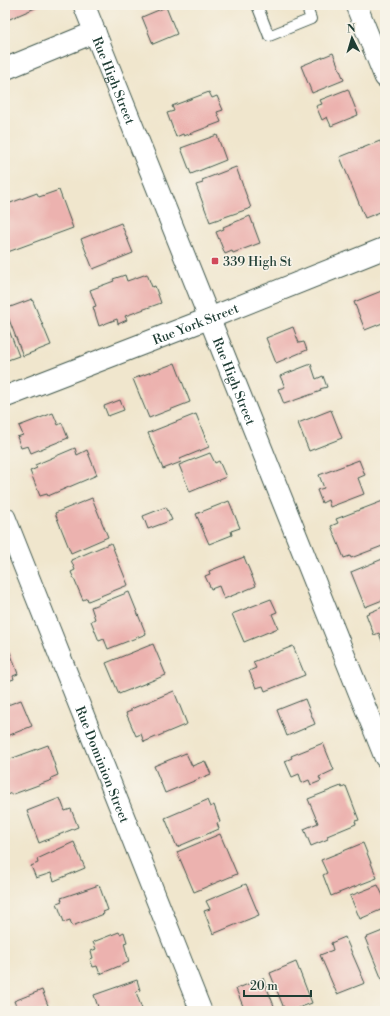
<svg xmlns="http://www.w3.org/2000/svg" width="390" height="1016" viewBox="0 0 390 1016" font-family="'Libre Bodoni',serif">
<rect width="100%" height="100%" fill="#f7f3e8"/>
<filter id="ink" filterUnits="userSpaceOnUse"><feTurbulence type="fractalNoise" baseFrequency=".025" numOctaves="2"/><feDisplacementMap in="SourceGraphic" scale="8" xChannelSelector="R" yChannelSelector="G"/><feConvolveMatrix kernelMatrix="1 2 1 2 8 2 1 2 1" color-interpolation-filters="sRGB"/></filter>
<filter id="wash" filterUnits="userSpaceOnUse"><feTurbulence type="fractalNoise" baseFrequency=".012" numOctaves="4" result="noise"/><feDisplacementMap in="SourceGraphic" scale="16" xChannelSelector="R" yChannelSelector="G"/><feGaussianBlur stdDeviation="0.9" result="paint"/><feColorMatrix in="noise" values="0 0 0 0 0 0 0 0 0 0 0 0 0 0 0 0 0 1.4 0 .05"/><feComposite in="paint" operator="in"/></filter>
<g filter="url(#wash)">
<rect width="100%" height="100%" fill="#f0e6cd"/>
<g id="blocks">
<!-- building -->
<path fill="#ecb2af" d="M5,5h37l-37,16z
M166,7l11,27 -24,10 -11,-27z
M333,53l11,27 -32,13 -11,-27z
M348,89l10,26 -27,11 -4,-9 -5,3 -6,-14 6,-2 -2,-4z
M209,92l3,6 5,-2 6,14 -6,2 4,10 -37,14 -1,-2 -7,3 -9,-24 7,-2 -2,-5z
M217,135l9,25 -35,14 -10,-26z
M380,141l5,11v58l-20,8 -25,-61z
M236,167l15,41 -41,14 -14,-37 7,-2 -1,-3z
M59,190l14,38 -68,25v-48l32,-12 2,4z
M250,216l10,27 -27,10 -1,-2 -7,3 -9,-22 8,-3 -1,-2z
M121,223l12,30 -40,16 -12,-30z
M147,274l5,13 3,-1 6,17 -36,13 2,4 -9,4 -1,-5 -18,7 -6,-19 3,-1 -6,-16 24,-9 -1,-2 12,-4 2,6z
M384,290l1,32 -20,8 -11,-28z
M32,299l19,46 -28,11 -18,-47z
M5,320l14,36 -14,5z
M293,327l6,16 5,-1 3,8 -31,13 -10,-25z
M175,363l15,39 -41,16 -16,-39z
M311,364l5,15 7,-3 4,11 -7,2 1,2 -37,13 -6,-15 7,-2 -5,-11z
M120,400l4,10 -16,6 -4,-10z
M331,410l11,28 -33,13 -11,-28z
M53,413l5,12 4,-2 6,15 -37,15 -3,-7 -7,2 -4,-11 6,-2 -4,-9z
M196,414l13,33 -29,12 1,3 -18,7 -15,-36z
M75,448l2,7 10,-5 10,25 -49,21 -1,-2 -7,2 -10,-25 7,-3 -2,-3z
M210,453l5,10 4,-2 7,16 -36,15 -11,-27z
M359,460l6,15 -7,3 6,16 -34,13 -2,-7 -6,3 -5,-13 7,-2 -5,-13z
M92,498l16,39 -37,16 -16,-40z
M229,501l11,27 -9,3 1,4 -23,9 -13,-30z
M383,501l2,6v38l-34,13 -1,-2 -6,2 -13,-32 7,-3 -2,-4z
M166,507l6,13 -24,9 -5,-13z
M111,543l17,42 -40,16 -1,-3 -4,2 -12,-28 4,-2 -4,-10z
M244,557l12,29 -32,13 -5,-13 -8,3 -6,-13 5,-2 -1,-3z
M385,558v41l-20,8 -14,-35z
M129,592l17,42 -38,15 -4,-10 -5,2 -8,-20 4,-2 -4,-12z
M271,599l6,13 -5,2 6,14 -34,14 -12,-28z
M385,606v38h-2l-4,-11 -5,2 -8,-21z
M153,644l13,31 -47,19 -13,-31z
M293,646l12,29 -40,16 -2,-5 -7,2 -7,-17 7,-3 -3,-6z
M10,652l8,22 -5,2 1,3 -9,3v-28z
M174,691l13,33 -43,18 -3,-8 -5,2 -10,-23 5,-2v-2z
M305,699l10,25 -28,12 -10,-26z
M21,700l11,26 -27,11v-31z
M323,743l11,27 -15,7 2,4 -10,4 -2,-5 -7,3 -3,-9 -7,3 -7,-16 7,-3 -1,-2z
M48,745l10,30 -7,3 1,2 -41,15v-2l-4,2 -2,-5 1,-8 -1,-21z
M186,753l6,13 13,-5 6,13 -46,19 -11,-27z
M341,786l1,2 4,-2 13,34 -4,1 1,3 -29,12 1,3 -17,7 -7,-17 14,-6 -10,-24z
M60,798l5,13 6,-2 7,18 -39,16 -12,-32z
M207,800l3,7 4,-2 6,17 -3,1 2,6 -42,18 -12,-29z
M220,834l17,40 -43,18 -17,-40z
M74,842l11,26 -31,13 -3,-8 -15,5 -5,-12 7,-3 -1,-4z
M363,843l14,35 -46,18 -8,-21 4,-2 -6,-13z
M246,884l13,31 -46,19 -9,-23 6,-2 -4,-8z
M99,885l9,25 -5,2 1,2 -32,12 -2,-6 -6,2 -7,-19 5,-2 -1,-3z
M378,885l7,15v8l-25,11 -10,-23z
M385,930v57l-20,-49z
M119,932l1,2 4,-2 3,10 -3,1 5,19 -29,12 -3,-8 -4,1 -3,-8 3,-1 -2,-7 5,-2 -3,-7z
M345,937l20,46 -28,11 -17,-39 13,-5 -2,-7z
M296,962l16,41 -22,8h-5l-15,-38z
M263,978l13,33h-31l-9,-22z
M137,980l3,10 -4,2 6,17 -6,2h-40l3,-1 -5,-15z
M42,990l7,18 -8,3h-23l-4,-10z"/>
</g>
</g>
<g filter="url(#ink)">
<use href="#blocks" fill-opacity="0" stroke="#3e564b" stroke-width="1"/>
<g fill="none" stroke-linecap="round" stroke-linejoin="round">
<!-- service casing -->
<g stroke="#3e564b" stroke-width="12">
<path id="service" d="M257,5l12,31 42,-17 -5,-14"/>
</g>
<!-- minor casing -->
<g stroke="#3e564b" stroke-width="23">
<g id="minor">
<path id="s1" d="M84,5l301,752"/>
<path d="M356,5l29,72"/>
<path d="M5,69l90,-37"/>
<path id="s2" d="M5,397l205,-79 175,-70"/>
<path id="s3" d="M5,518l196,493"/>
</g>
</g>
<!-- service -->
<use href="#service" stroke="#fff" stroke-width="10"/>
<!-- minor -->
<use href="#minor" stroke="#fff" stroke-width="21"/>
</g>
</g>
<!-- markers -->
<rect fill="#d1495b" stroke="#f7f3e8" stroke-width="1.5" x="211" y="257" width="8" height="8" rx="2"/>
<g text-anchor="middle" stroke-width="3" stroke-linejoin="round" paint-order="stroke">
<!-- street labels -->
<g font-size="13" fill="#1f3d34" stroke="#f7f3e8">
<text dy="5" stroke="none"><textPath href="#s1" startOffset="81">Rue High Street</textPath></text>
<text dy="5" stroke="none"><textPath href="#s2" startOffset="204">Rue York Street</textPath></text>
<text dy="5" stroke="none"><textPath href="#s1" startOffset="405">Rue High Street</textPath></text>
<text dy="5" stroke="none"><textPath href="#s3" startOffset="265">Rue Dominion Street</textPath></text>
</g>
<!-- poi labels -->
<g font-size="13" fill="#1f3d34" stroke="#f7f3e8" text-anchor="start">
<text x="223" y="266">339 High St</text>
</g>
</g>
<!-- margin -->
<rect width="390" height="1016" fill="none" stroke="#f7f3e8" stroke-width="20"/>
<!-- north arrow -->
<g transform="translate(352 38) rotate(355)" stroke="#f7f3e8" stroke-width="3" paint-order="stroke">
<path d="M0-3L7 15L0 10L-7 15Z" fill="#1f3d34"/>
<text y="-6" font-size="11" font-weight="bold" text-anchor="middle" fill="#1f3d34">N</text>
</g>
<!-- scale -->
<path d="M244 990v6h67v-6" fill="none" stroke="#1f3d34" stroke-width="2"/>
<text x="250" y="990" font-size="12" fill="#1f3d34" stroke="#f7f3e8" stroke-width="3" paint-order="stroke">20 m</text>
</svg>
